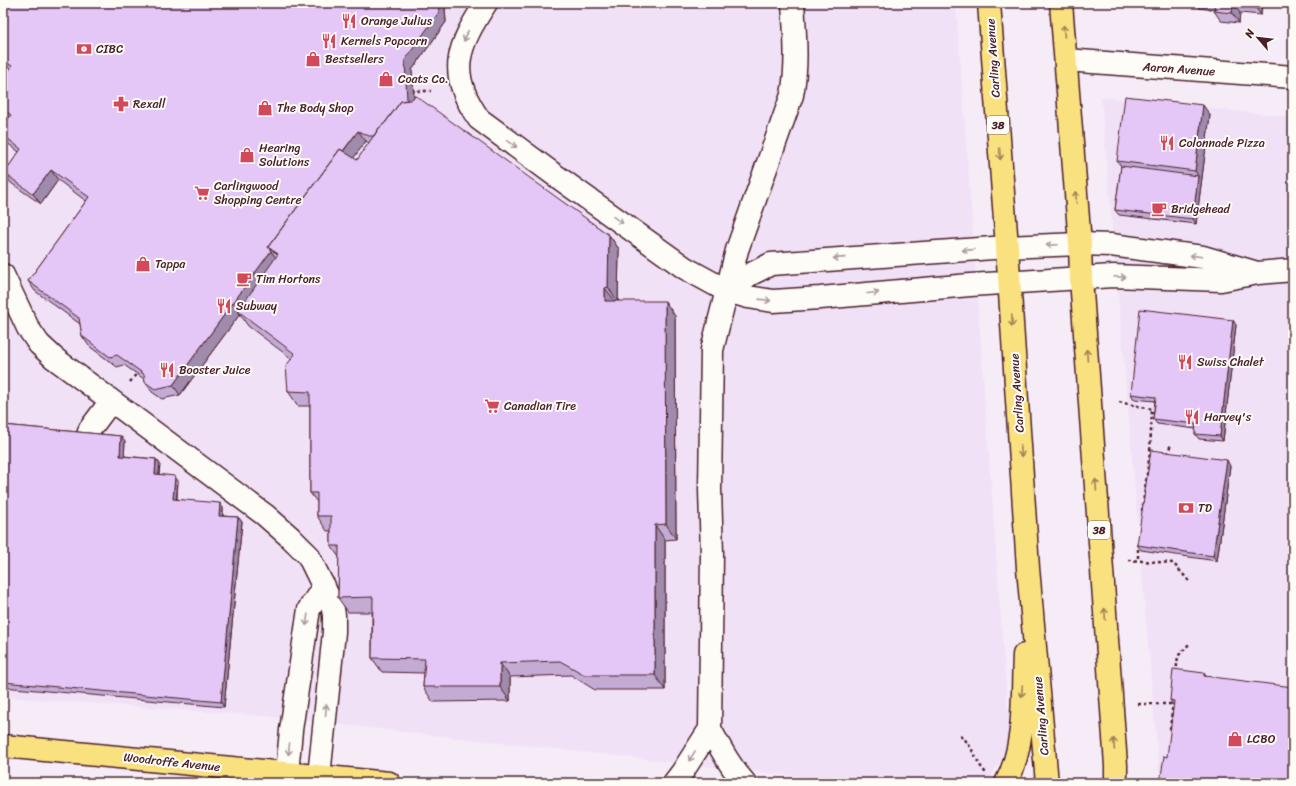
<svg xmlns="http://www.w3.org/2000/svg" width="1296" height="786" viewBox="0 0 1296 786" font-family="Sriracha,sans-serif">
<rect width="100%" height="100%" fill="#f6ecf7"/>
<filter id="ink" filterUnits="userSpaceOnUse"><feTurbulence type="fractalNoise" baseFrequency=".025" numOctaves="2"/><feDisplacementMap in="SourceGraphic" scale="8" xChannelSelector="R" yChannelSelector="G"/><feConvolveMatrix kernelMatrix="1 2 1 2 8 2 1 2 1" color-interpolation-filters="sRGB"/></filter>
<g filter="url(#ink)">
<!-- built -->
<path fill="#f1e1f7" d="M3,3h953l54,740 -19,34 -11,6h-125l-590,-67 -262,-19z
M1101,97l192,20v666h-133z"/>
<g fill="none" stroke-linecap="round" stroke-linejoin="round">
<!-- minor casing -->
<g stroke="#4a1f2b" stroke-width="25">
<path id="minor" d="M486,3c-28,43 -40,70 -7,116l73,54 133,95 42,23 21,6 25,4 47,-3 150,-13 143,-9 108,4 37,-7 35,-3
M1066,60l227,17
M3,275l25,53 11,16 15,14 211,157 25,22 18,18 24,49 2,11v17l-15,144
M727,291l22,-16 22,-11 236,-17 73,-3 31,1 92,12 51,15
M87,438l3,-9 21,-28
M710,729c10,18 20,38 35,54
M287,773l4,-43 18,-121 15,-23
M674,783l9,-12 27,-42 2,-175 -2,-64 2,-140 25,-100 55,-155c6,-31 3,-61 1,-92"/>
</g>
<!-- major casing -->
<g stroke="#4a1f2b" stroke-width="25">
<path id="major" d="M989,3l18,244 21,321 19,215
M1061,3l19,241 1,34 35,487v18
M3,746l386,37
M1006,783c20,-37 16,-86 18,-128"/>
</g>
<!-- path -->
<path stroke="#4a1f2b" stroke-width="2.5" stroke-dasharray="3 3" stroke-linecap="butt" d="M412,92l2,-1h17
M130,382l8,-10
M1119,402l33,7 -2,43
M1167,454l4,-10
M1142,511l8,-59
M1138,543v17
M1128,560l45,3 17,19
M1176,673l2,-17 12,-13
M1138,704h35
M1170,729l3,-27
M960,736c13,8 15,26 26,37"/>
<!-- minor -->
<use href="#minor" stroke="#fdfcf7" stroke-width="22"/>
<!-- major -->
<use href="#major" stroke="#fae180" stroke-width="22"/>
</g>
<!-- wall -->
<path fill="#c4abd4" stroke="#4a1f2b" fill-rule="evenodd" d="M3,3l442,5 1,14 -34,48 2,28 195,137 10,14 -1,52 57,15 1,223 -11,1v150h-70l-24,-15 -61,2v24l-77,1 -10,-15 1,-14 -42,-1 -10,-14v-46h-24l-10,-14 1,-41 -8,-11v-15h-4l-10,-15v-14l-7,-9v-87h-12l-10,-15 4,-32 -44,-33 -8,-12 -60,81 -18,4 -10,-7 -7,-10 -1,-3 -20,-14 -7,2 -28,-21 -7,-10 -2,-12 -45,-33 -7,-10 58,-80 -28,-21 -17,24 -30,-21 -7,-10 15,-21 -13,-10 -3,-4v-12l6,-8 -6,-4v-35l7,-9 -7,-5zM366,141l3,2 -12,17 -4,-2z
M1126,3h30v3z
M1195,3h67l-1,12 -21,-2 -1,10 -18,-2 -7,-10v-1l-15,-2z
M1210,115l-14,109 -77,-9 -4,-5 6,-44 -4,-5z
M1236,325l-13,116 -24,-2 -4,-5 1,-5 -39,-5 -4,-5 2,-18 -21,-2 -3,-5z
M3,425l118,11 4,5 -1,15 32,3 4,5 -1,11 19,6 -1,18 46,9v8l15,1 4,5 -18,185 -221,-20z
M1230,466l-13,95 -76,-11 -4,-5z
M1204,673l2,3 -33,29 -3,-5z"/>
<!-- shaded-wall -->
<path fill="#a08bac" stroke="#4a1f2b" d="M438,3h10l-3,5 1,14 -34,48 3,41 -20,27 10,-78z
M1233,3l7,10 -1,10 -7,-10z
M1254,3h8l-1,12 -7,-10z
M1203,105l7,10 -14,109 -3,-5 5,-43 -3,-5z
M358,131l8,10 -85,116 -3,-3 -6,-4z
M51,170l7,10 -17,24 -8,-10z
M609,235l10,14 -1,53 -10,-15z
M271,251l7,10 -40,50 2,3 -60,81 -7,-10z
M605,288l11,14 -11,-1z
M665,301l10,15 1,223 -10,-15z
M1233,320l3,5 -13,116 -3,-5z
M121,436l4,5 -1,20 -4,-5z
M156,459l4,5 -2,16 -3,-6z
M1227,460l3,6 -13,95 -4,-5z
M175,476l3,5 -2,23 -3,-5z
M220,503l3,5 -1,13 -3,-5z
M238,517l4,5 -18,185 -3,-5z
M655,525l10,15v150l-10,-15z
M500,663l10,14v24l-10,-14z"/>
<!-- building -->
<path fill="#e4c7f6" stroke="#4a1f2b" d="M3,3h435l1,9 -34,48 2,40 -6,1 -16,22 -6,5 -5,8h-5l-11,-5 -15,20 -3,-2 -72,98 3,4 -98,134 -18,4 -10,-7 -1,-8 -27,-19 -7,2 -28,-21 -3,-18 -51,-37 61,-84 -38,-27 -18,24 -29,-21 17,-24 -18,-14v-9l8,-11 -8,-6v-30l9,-13 -9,-6z
M1215,3h18l-1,10 -18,-2z
M1236,3h18v2z
M416,96l193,139 -1,52 -3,1v13h60l1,223 -11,1v150h-70l-25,-14 -60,2v24h-77l2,-28 -53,-1 1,-61 -35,1 1,-52h-8v-30h-14v-23h-7v-101l-22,-1 -2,-25 9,-12 -57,-43 40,-57 -10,-7 72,-98 17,11 22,-32 6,-5 16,-22 9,-1z
M1125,96l78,9 -8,66 -78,-10z
M1121,166l77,10 -5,43 -78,-9z
M1140,309l93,11 -13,116 -25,-2 1,-10 -43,-5 3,-22 -25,-3z
M3,425l118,11 -1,20 36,3 -1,15 20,2 -2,23 47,4 -1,13 19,1 -17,185 -218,-20z
M1151,450l76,10 -14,96 -76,-11z
M1173,669l31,4v3l89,11v96h-133l4,-27 3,1 7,-56 -4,-1z"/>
<!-- one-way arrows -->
<defs><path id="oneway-shaft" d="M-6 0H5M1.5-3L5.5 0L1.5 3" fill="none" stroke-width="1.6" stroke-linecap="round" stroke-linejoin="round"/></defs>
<g stroke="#a28056">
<use href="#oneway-shaft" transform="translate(1064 31) rotate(-94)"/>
<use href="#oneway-shaft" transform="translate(1000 154) rotate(86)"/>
<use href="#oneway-shaft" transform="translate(1076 197) rotate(-94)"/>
<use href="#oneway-shaft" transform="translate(1012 321) rotate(87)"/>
<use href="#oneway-shaft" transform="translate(1087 355) rotate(-94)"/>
<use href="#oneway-shaft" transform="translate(1021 451) rotate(86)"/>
<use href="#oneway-shaft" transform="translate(1096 485) rotate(-94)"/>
<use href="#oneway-shaft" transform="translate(1105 614) rotate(-94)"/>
<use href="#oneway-shaft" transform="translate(1022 691) rotate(93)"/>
<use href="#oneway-shaft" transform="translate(1114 744) rotate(-94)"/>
</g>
<g stroke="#ac999b">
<use href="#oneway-shaft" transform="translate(466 36) rotate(112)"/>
<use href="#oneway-shaft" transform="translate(512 144) rotate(36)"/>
<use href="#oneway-shaft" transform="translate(618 220) rotate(35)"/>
<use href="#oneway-shaft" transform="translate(1052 245) rotate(178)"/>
<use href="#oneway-shaft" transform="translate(968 250) rotate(176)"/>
<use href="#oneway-shaft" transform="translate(1196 256) rotate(-173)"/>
<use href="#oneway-shaft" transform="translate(839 258) rotate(176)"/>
<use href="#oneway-shaft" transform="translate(1120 277) rotate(2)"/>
<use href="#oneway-shaft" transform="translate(873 293) rotate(-5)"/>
<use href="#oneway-shaft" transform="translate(765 300) rotate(8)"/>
<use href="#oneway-shaft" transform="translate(307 620) rotate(98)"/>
<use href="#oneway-shaft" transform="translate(326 710) rotate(-84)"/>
<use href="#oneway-shaft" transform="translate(289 749) rotate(95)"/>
<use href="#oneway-shaft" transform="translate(692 756) rotate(122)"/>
</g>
</g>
<!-- icons -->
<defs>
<g id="restaurant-bare" transform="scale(1.2)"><path d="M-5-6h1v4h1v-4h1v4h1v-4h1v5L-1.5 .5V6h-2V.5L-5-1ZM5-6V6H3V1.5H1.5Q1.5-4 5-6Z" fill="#d1495b" stroke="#fdfcf7" stroke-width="2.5" paint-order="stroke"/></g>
<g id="bank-bare" transform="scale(1.2)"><path d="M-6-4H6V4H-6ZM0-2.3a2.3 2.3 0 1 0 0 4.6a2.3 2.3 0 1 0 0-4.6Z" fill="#d1495b" stroke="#fdfcf7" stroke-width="2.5" paint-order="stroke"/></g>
<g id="shop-bare" transform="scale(1.2)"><path d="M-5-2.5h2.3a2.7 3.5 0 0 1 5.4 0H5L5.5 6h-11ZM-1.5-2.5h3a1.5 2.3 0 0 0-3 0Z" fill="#d1495b" stroke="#fdfcf7" stroke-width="2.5" paint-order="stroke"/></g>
<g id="pharmacy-bare" transform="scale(1.2)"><path d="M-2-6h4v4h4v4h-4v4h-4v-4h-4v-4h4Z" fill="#d1495b" stroke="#fdfcf7" stroke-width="2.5" paint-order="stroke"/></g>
<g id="supermarket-bare" transform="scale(1.2)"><path d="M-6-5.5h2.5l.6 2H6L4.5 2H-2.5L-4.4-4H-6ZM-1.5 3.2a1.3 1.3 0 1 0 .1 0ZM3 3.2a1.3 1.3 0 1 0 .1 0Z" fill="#d1495b" stroke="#fdfcf7" stroke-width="2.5" paint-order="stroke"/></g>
<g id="cafe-bare" transform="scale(1.2)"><path d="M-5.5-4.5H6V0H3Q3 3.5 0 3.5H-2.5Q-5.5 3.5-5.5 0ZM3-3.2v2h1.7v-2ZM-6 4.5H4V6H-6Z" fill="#d1495b" stroke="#fdfcf7" stroke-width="2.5" paint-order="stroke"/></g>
</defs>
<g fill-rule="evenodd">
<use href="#restaurant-bare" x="349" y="21"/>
<use href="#restaurant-bare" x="329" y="41"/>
<use href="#bank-bare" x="84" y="49"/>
<use href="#shop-bare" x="313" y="59"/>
<use href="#shop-bare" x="386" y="79"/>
<use href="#pharmacy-bare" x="121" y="104"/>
<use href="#shop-bare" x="265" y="108"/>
<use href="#restaurant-bare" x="1167" y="143"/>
<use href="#shop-bare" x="247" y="155"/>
<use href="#supermarket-bare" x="202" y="193"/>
<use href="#cafe-bare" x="1159" y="209"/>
<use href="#shop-bare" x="143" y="264"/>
<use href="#cafe-bare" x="244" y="279"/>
<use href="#restaurant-bare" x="224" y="306"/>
<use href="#restaurant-bare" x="1185" y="362"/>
<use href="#restaurant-bare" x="167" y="370"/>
<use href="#supermarket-bare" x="492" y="406"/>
<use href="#restaurant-bare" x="1192" y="417"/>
<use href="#bank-bare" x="1186" y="508"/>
<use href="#shop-bare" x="1235" y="739"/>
</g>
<g text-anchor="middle" stroke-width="4" stroke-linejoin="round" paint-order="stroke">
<!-- shield labels -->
<g fill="#fdfcf7" stroke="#806168" stroke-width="1">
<rect x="987" y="116" width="22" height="18" rx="3"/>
<rect x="1088" y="521" width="22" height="18" rx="3"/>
</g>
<g font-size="11" font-weight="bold" fill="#4a1f2b">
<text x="998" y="129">38</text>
<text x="1099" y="534">38</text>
</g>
<!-- poi labels -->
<g font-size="12" fill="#4a1f2b" stroke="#fdfcf7" text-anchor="start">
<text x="361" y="25">Orange Julius</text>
<text x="341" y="45">Kernels Popcorn</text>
<text x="96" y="53">CIBC</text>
<text x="325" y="63">Bestsellers</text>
<text x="398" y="83">Coats Co.</text>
<text x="133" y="108">Rexall</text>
<text x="277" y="112">The Body Shop</text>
<text x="1179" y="147">Colonnade Pizza</text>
<text x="259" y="152">Hearing<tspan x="259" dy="14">Solutions</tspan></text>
<text x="214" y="190">Carlingwood<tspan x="214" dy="14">Shopping Centre</tspan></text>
<text x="1171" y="213">Bridgehead</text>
<text x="155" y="268">Tappa</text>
<text x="256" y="283">Tim Hortons</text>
<text x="236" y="310">Subway</text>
<text x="1197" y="366">Swiss Chalet</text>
<text x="179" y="374">Booster Juice</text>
<text x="504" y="410">Canadian Tire</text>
<text x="1204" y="421">Harvey's</text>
<text x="1198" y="512">TD</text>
<text x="1247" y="743">LCBO</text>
</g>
<!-- street labels -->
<g font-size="12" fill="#4a1f2b" stroke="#fdfcf7">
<text transform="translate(993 58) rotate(-94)" y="4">Carling Avenue</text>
<text transform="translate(1179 69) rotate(4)" y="4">Aaron Avenue</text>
<text transform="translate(1017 393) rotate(-94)" y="4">Carling Avenue</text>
<text transform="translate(1041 716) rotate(-95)" y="4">Carling Avenue</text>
<text transform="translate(172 762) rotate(6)" y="4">Woodroffe Avenue</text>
</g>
</g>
<!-- margin -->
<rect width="1296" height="786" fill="none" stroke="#fdfcf7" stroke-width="16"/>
<rect x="8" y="8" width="1280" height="770" fill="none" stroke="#4a1f2b" stroke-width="1.5" filter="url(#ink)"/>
<!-- north arrow -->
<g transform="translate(1258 38) rotate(298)" stroke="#fdfcf7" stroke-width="3" paint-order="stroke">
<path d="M0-3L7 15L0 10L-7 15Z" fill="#4a1f2b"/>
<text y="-6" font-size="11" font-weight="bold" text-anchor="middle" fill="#4a1f2b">N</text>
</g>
</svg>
